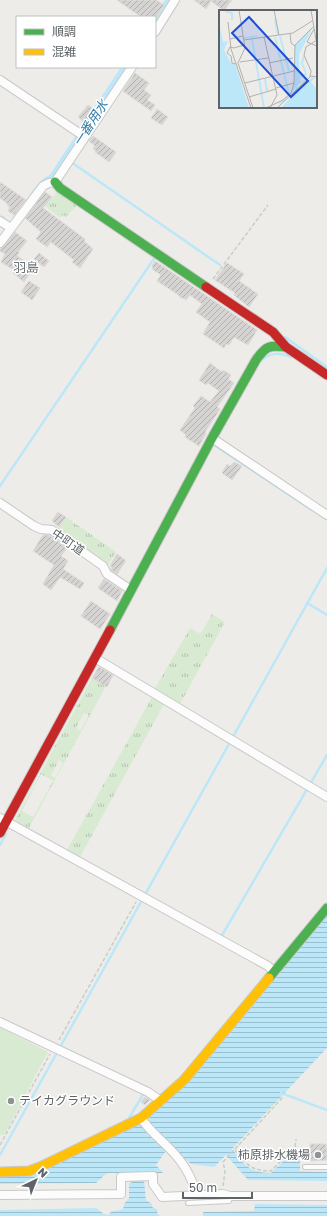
<svg xmlns="http://www.w3.org/2000/svg" width="327" height="1216" viewBox="0 0 327 1216" font-family="'Golos Text','Noto Sans JP',sans-serif">
<defs>
<pattern id="grass-tufts" width="24" height="20" patternUnits="userSpaceOnUse"><rect width="24" height="20" fill="#d8ebd2"/><path d="M3 7l-1-3M5 7V3M7 7l1-3M15 17l-1-3M17 17v-4M19 17l1-3" fill="none" stroke="#b2c2ae"/></pattern>
<pattern id="water-rules" width="6" height="5" patternUnits="userSpaceOnUse"><rect width="6" height="5" fill="#bce7f8"/><path d="M0 2.5h6" fill="none" stroke="#9cbfcd"/></pattern>
<pattern id="building-hatch" width="6" height="6" patternUnits="userSpaceOnUse"><rect width="6" height="6" fill="#d6d4d2"/><path d="M-1 1l2-2M0 6l6-6M5 7l2-2" fill="none" stroke="#b1b0ae"/></pattern>
</defs>
<rect width="100%" height="100%" fill="#eeece8"/>
<!-- grass -->
<path fill="url(#grass-tufts)" fill-rule="evenodd" d="M57,192l20,13 -11,12 -3,-2 -3,3 -15,-12z
M66,517l50,35 -9,14 -50,-36z
M212,614l13,8 -45,82 -25,-16 35,-60 9,5 3,-1z
M92,678l14,8 -77,142 -14,-8zM84,713l5,2 -9,16 -4,-3zM59,760l4,3 -8,15 -4,-3zM41,774l12,7 -20,36 -11,-6z
M152,697l12,7 -84,153 -13,-7z"/>
<!-- pitch -->
<path fill="#d8ebd2" d="M0,1027l48,25 -44,83h-4z"/>
<!-- water -->
<path fill="url(#water-rules)" d="M327,915v133l-95,101c14,17 16,23 39,24l24,-23h32v10l-27,-1v12l27,1v9l-79,-1 -22,-25 -12,12 -23,-3 -21,-19 -14,20 7,8h-56l-11,10 -96,1v-8h33l107,-54 7,1v-5z
M131,1180h13l2,20 6,4v3l6,3 -1,3 3,3h-160v-6l96,-2 8,6 4,1 4,-4 9,-1 3,-3v-3l5,-6v-15h2z
M255,1204l72,1v11h-124v-4l51,-1z"/>
<g fill="none" stroke-linecap="round" stroke-linejoin="round">
<!-- stream -->
<path stroke="#bce7f8" stroke-width="2.5" d="M71,162l149,103
M30,197c6,-9 13,-20 24,-22
M0,216l4,2
M285,337l42,30
M263,359c10,-7 17,-6 28,-2
M214,445l98,65
M0,486l155,-229 -2,-1
M48,533l27,18
M307,603l20,12
M0,845l6,-11
M221,937l106,-182
M281,1093l46,17
M129,1118l15,-25
M0,1155l327,-587"/>
<!-- canal -->
<path stroke="#bce7f8" stroke-width="10" d="M155,24l14,-21
M53,179l74,-112"/>
</g>
<!-- building -->
<path fill="url(#building-hatch)" stroke="#dedbd7" d="M117,0h39l8,5 -8,12h-15z
M194,0h38l-7,9 -2,1 -12,-9 -5,8z
M135,73l14,10 -5,7 7,5 -4,5 8,5 -4,6 -28,-20z
M88,105l8,6 -10,13 -8,-7z
M157,109l11,8 -6,8 -11,-7z
M93,136l23,16 -7,10 -14,-10 1,-1 -3,-2 2,-3 -6,-5z
M0,182l26,18 -12,15 -6,-4 2,-4 -3,-2 1,-1 -8,-6z
M45,192l7,5 -9,11 42,31 -1,2 9,8 -13,19 -8,-6 2,-2 -23,-18 -4,5 -11,-8 5,-7 -16,-14z
M15,232l12,9 -9,11 1,1 -2,3 17,11 -10,15 -11,-9 1,-3 -13,-8 4,-8 -5,-3v-3l4,-2z
M39,253l10,8 -5,6 -10,-8z
M155,261l102,69 -9,15 -14,-8 -5,8 -3,-1 -2,4 -21,-14 7,-12 -14,-10 6,-8 -12,-9 -4,5 -3,-2h-2l-4,-4 -20,-13 4,-6 -9,-6 1,-2 -1,-1z
M227,263l17,11 -5,7 19,13 -9,13 -15,-12 1,-2 -20,-13z
M29,281l11,7 -8,12 -11,-8z
M210,363l12,9 1,-2 8,5 -3,4 6,4 -17,24 3,2 -15,23 1,1 -7,13 -14,-9 1,-2 -6,-5 15,-22 -2,-2 8,-10 9,6 9,-11 -11,-8 -2,2 -7,-5z
M234,462l8,4 -10,14 -10,-7 5,-9 3,2z
M58,512l8,5 -7,10 -7,-6z
M43,535h5l19,13 -6,8 7,5 -5,8 21,14 -4,6 -20,-12 -9,13 -8,-6 11,-19 -21,-14z
M117,554l8,6v2l-8,12 -6,-4 1,-3 -2,-1z
M104,579l18,12 -5,10 -19,-13z
M91,601l19,13 -10,15 -19,-13z
M99,667l14,8 -6,12 -15,-9z
M145,1097l5,3 -5,5 -4,-3z
M310,1144h16l1,16 -16,1z"/>
<g fill="none" stroke-linecap="round" stroke-linejoin="round">
<!-- lane casing -->
<g stroke="#c9c9c9" stroke-width="6">
<path id="lane" d="M305,1167h22
M188,1203l41,-2 1,-5"/>
</g>
<!-- street casing -->
<g stroke="#c9c9c9" stroke-width="10">
<path id="street" d="M155,32l20,-32
M0,80l85,57
M0,221l11,7
M0,243l43,-57 6,-3 6,-1 77,-115
M212,438l115,77
M0,503l34,23 7,3 11,1 51,36 4,8 24,16
M95,658l232,139
M0,818l268,148 6,6
M0,1022l148,70 13,9
M141,1118c8,12 18,20 28,30 15,15 22,28 28,47
M0,1195l121,-1v-17l32,-1v8l9,13 60,-3 8,2h97"/>
</g>
<!-- fast casing -->
<g stroke="#c9c9c9" stroke-width="11">
<path id="fast" d="M55,182l5,6 146,99
M110,630l102,-192 44,-78c10,-14 13,-15 30,-13
M269,978l58,-70"/>
</g>
<!-- slow casing -->
<g stroke="#c9c9c9" stroke-width="11">
<path id="slow" d="M0,1172l29,-1 11,-4 101,-49 43,-38 85,-102"/>
</g>
<!-- jam casing -->
<g stroke="#c9c9c9" stroke-width="11">
<path id="jam" d="M206,287l67,45 13,15 41,28
M0,833l110,-203"/>
</g>
<!-- path -->
<path stroke="#c7ceca" stroke-width="1.5" stroke-dasharray="4 2" stroke-linecap="butt" d="M213,279l55,-74
M59,1040l77,-138
M0,1145l50,-91
M235,1150c14,16 14,20 36,21l24,-24 1,-8
M223,1186l2,-15 -2,-9 60,-65"/>
<!-- lane -->
<use href="#lane" stroke="#fcfcfc" stroke-width="4"/>
<!-- street -->
<use href="#street" stroke="#fcfcfc" stroke-width="8"/>
<!-- fast -->
<use href="#fast" stroke="#4caf50" stroke-width="9"/>
<!-- slow -->
<use href="#slow" stroke="#ffc107" stroke-width="9"/>
<!-- jam -->
<use href="#jam" stroke="#c62828" stroke-width="9"/>
</g>
<!-- markers -->
<g fill="#909394" stroke="#fff" stroke-width="1.5">
<circle cx="11" cy="1101" r="4"/>
<circle cx="318" cy="1155" r="4"/>
</g>
<g text-anchor="middle" stroke-width="3" stroke-linejoin="round" paint-order="stroke">
<!-- street labels -->
<g font-size="12" fill="#5d6367" stroke="#fff">
<text transform="translate(68 542) rotate(34)" y="4">中町道</text>
</g>
<!-- poi labels -->
<g font-size="12" fill="#5d6367" stroke="#fff" text-anchor="start">
<text x="19" y="1105">テイカグラウンド</text>
<text x="310" y="1159" text-anchor="end">柿原排水機場</text>
</g>
<!-- water labels -->
<g font-size="13" font-style="italic" fill="#357da8" stroke="#fff">
<text transform="translate(90 123) rotate(-57)" y="5">一番用水</text>
</g>
<!-- neighbourhood labels -->
<g font-size="13" fill="#6e7579" stroke="#fff">
<text x="26" y="272">羽島</text>
</g>
</g>
<!-- overview -->
<g transform="translate(219 10)">
<rect width="98" height="98" fill="#eeece8"/>
<path d="M0,12l4,20 5,-1 -4,9 7,13 4,1 14,44h-30zM94,17l-14,27 1,28 8,-4 -11,7v3l4,1 11,-12 3,1 -4,4 6,7v19h-36l16,-18 -1,-2 -13,14 -6,2 14,-11 4,-12v-36z" fill="#bce7f8"/>
<path fill="none" stroke="#bce7f8" stroke-width="2" d="M6,1l7,2v7M56,9l3,16M61,26l9,35M56,27l14,57M25,28l13,-2M33,29l12,69M81,67l6,-3 -4,-11 2,-7M46,69l2,12"/>
<path fill="none" stroke="#b0b1b0" stroke-width="1" d="M20,0l6,38 -7,15 15,45M55,0l5,25M92,0l5,30M9,12l3,27 20,59M95,19l-7,13 10,4M71,23l1,10 4,3M45,27l13,58 -7,13M11,29l13,-3M25,30l49,-7 19,-12M11,37l-3,6 4,3 1,7 4,1M11,37l4,1 10,-3M21,52l28,-4M50,53l24,-5M91,67l1,-6 -7,-16 2,-8 11,-7M26,73l49,-12M57,78l18,-5M30,87l27,-8M47,98l17,-8 8,-7 3,-10 1,-38 18,-18M58,98l34,-32 6,1"/>
<path fill="#1d4ed8" fill-opacity="0.15" stroke="#1d4ed8" stroke-width="2" d="M30,7l59,64 -17,16 -59,-64z"/>
<rect width="98" height="98" fill="none" stroke="#5d6367" stroke-width="2"/>
</g>
<!-- legend -->
<rect x="16" y="16" width="140" height="52" fill="#ffffff" stroke="#bec1c2"/>
<rect x="24" y="29" width="20" height="6" fill="#4caf50" stroke="#bec1c2"/>
<text x="52" y="36" font-size="12" fill="#5d6367">順調</text>
<rect x="24" y="49" width="20" height="6" fill="#ffc107" stroke="#bec1c2"/>
<text x="52" y="56" font-size="12" fill="#5d6367">混雑</text>
<!-- north arrow -->
<g transform="translate(36 1180) rotate(43)" stroke="#ffffff" stroke-width="3" paint-order="stroke">
<path d="M0-3L7 15L0 10L-7 15Z" fill="#5d6367"/>
<text y="-6" font-size="11" font-weight="bold" text-anchor="middle" fill="#5d6367">N</text>
</g>
<!-- scale -->
<path d="M183 1192v6h69v-6" fill="none" stroke="#5d6367" stroke-width="2"/>
<text x="189" y="1192" font-size="12" fill="#5d6367" stroke="#ffffff" stroke-width="3" paint-order="stroke">50 m</text>
</svg>
